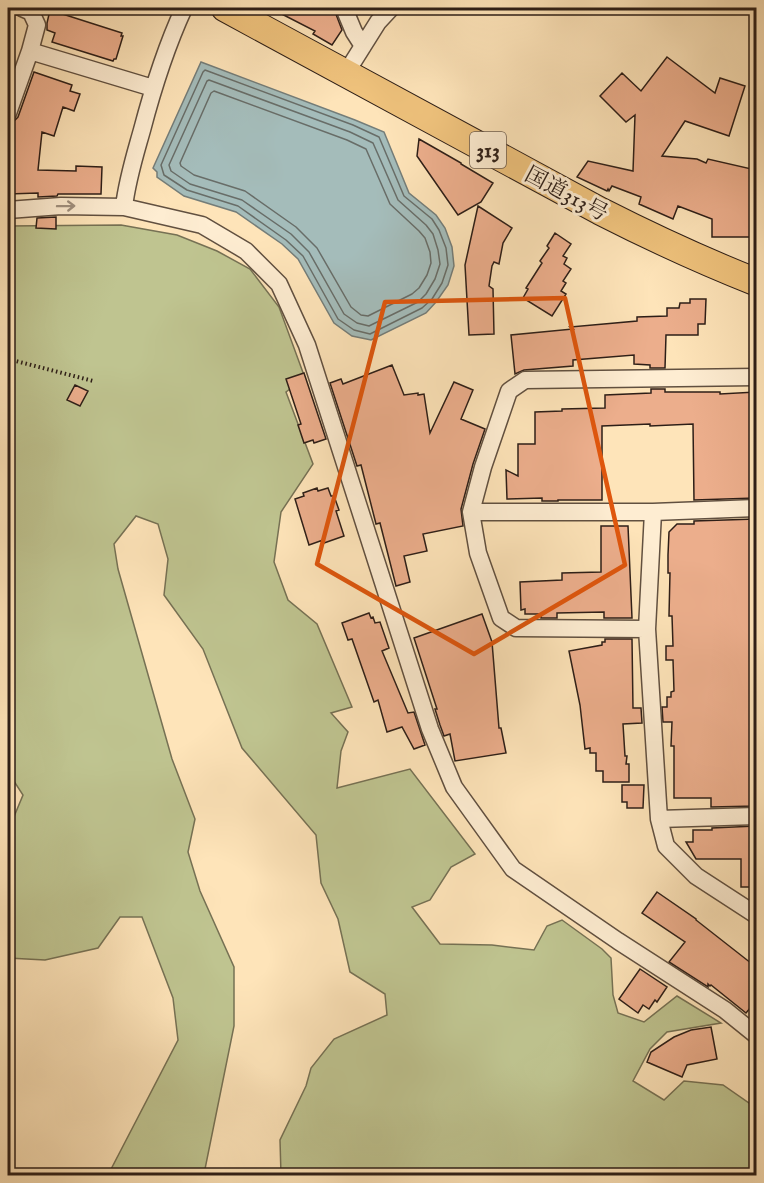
<svg xmlns="http://www.w3.org/2000/svg" width="764" height="1183" viewBox="0 0 764 1183" font-family="'IM FELL English','Noto Serif JP',serif">
<rect width="100%" height="100%" fill="#fee4b9"/>
<filter id="stains"><feTurbulence type="fractalNoise" baseFrequency=".00333" numOctaves="4"/><feColorMatrix values="0 0 0 0 .2 0 0 0 0 .09 0 0 0 0 .02 0 0 0 .5 -.17"/></filter>
<radialGradient id="worn" r=".72"><stop offset=".6" stop-color="#630" stop-opacity="0"/><stop offset="1" stop-color="#630" stop-opacity=".3"/></radialGradient>
<!-- green -->
<path fill="#bfc490" stroke="#767154" stroke-width="1.5" d="M121,225l56,10 40,16 33,18 29,38 26,71 -19,14 27,72 -32,48 -7,50 14,38 29,24 35,83 -21,6 17,19 -7,19 -4,37 73,-19 65,85 -24,13 -21,33 -18,7 28,37 52,1 42,5 13,-24 15,-6 40,29 9,9 2,37 5,18 26,9 33,-26 44,27 -54,9 -17,17 -17,32 31,19 20,-19 39,4 33,23v67h-475l-1,-35 26,-54 5,-18 23,-29 53,-24 -2,-21 -35,-22 -12,-53 -17,-36 -5,-48 -74,-87 -39,-99 -39,-54 4,-36 -10,-35 -22,-8 -22,28 4,25 54,190 23,60 -7,33 12,39 34,76v59l-30,148 -1,2 -95,-1 70,-135 -5,-42 -31,-81h-22l-22,31 -53,12 -37,-2v-127l15,-36 -15,-23v-546z"/>
<!-- water -->
<path fill="#a4bcba" stroke="#747d79" stroke-width="1.5" d="M201,62l154,58 29,12 25,61 27,22 9,13 7,19 2,19 -6,19 -12,17 -10,11 -55,27 -19,-4 -18,-13 -36,-64 -16,-15 -46,-32 -52,-16 -27,-19v-5l-4,-4z"/>
<g fill="none" stroke-linecap="round" stroke-linejoin="round">
<!-- shore -->
<path stroke="#686d68" stroke-width="1.5" d="M205,70l148,55 26,12 25,59 28,23 7,11 7,18 2,17 -6,18 -10,16 -10,9 -52,26 -16,-4 -16,-11 -35,-63 -17,-16 -48,-34 -51,-16 -23,-15 -3,-10 42,-93z
M209,80l141,52 23,11 25,57 28,25 7,9 5,16 2,14 -5,15 -9,15 -8,8 -49,24 -12,-3 -13,-9 -35,-62 -18,-18 -49,-34 -52,-16 -19,-13 -2,-6 38,-84z
M214,91l133,49 19,9 24,55 29,27 6,7 5,14 1,11 -4,12 -8,13 -7,6 -44,22 -7,-1 -10,-8 -34,-59 -21,-21 -51,-36 -51,-16 -13,-9 -1,-3 31,-70z"/>
</g>
<!-- building -->
<path fill="#ecae8c" stroke="#2d1e17" stroke-width="1.5" d="M270,8h61l3,1 8,21 -10,15 -19,-11 2,-3z
M50,10l72,23 -1,3h2l-7,23h-2l-1,2 -61,-19 3,-9 -8,-3v-7z
M667,57l48,36 5,-15 25,8 -16,50 -44,-15 -23,35 35,3 9,4 2,-4 48,11v21l-6,17 4,29h-42v-18l-34,-13 -5,13 -34,-15 2,-7 -29,-11 -3,5 -1,-2 -1,2 -30,-14 11,-16 45,10 2,-56 -9,7 -26,-26 22,-23 19,18z
M34,72l38,13 -2,6 10,3 -6,17 -11,-4 -9,29 -12,-4 -4,38 38,1v-5l26,1 -1,27h-43l-1,2 -19,1v-4l-30,1v-71l6,-2 4,-4z
M419,139l42,24v1l32,19 -12,19 -23,13 -41,-59z
M478,206l34,22 -9,15 -4,21 -5,-2 -2,4 -3,20 4,3 1,45 -25,1 -4,-70z
M56,217v12l-20,-1 1,-10z
M555,233l16,11 -8,12 4,2 -3,6 7,5 -8,12 3,2 -5,8 5,3 -14,22 -29,-18 5,-9 -2,-1 16,-25 -2,-2 9,-13 -2,-2z
M690,299h16l-1,25h-7v11h-32l-1,33h-15v-3l-16,-1v-9l-61,5v6l-49,4 -9,4 -4,-39 62,-6 -3,-2 67,-6v-4l30,-1v-8h12l1,-5h10z
M392,365l12,30 14,-2v2l6,-1 6,39 24,-51 19,8 -12,29 24,10 -12,35 -12,45 2,17 -40,8 4,17 -23,5 6,26 -14,4 -16,-63 -4,1 -15,-59 -4,1 -27,-83 11,-4 2,5z
M304,373l22,66 -12,4 -1,-3 -9,3 -6,-18 3,-1 -15,-45z
M75,385l13,6 -8,15 -13,-6z
M651,389h14v3h55v2l36,-2v106l-62,2 -1,-76 -43,2v-2l-48,2v74h-44v1h-16v-3l-35,1 -1,-29 12,6v-32h17v-32l27,-1v-2l43,-1v-13l46,-2z
M317,488l1,3 10,-3 3,8h3l5,14 -3,1 8,25 -20,7 -1,-3 -14,5 -14,-46 9,-3 -1,-3z
M756,519v127h-2v31h2v129l-45,1v-9h-37v-52h-3l1,-24h-9l-1,-15h5v-10h4v-5l3,-1 -1,-31h-7v-14h7l-1,-30h-3l1,-43h-2v-18l1,-23 8,-8h17v-3z
M601,526h27l4,92h-28v-6l-47,1v5h-16v-4h-16v-5l-4,1 -1,-28 42,-2v-7l39,-1z
M369,613l2,5 2,-1 2,6 5,-1 9,26 -7,3 26,62 6,-1 11,33 -11,4 -12,-22 -15,5 -9,-32 -4,2 -22,-63 -4,1 -6,-17z
M482,614l10,28 7,86h2l5,25 -51,8 -5,-27 -6,2 -4,-11 -5,-16h2l-23,-71z
M605,639h27l1,69h8l1,15 -19,1 2,32h2l-1,8h3v18h-26v-11h-7v-18h-6v-5l-5,1 -5,-44 -11,-54 33,-6v-3h3z
M622,785h22l-1,23h-16v-6h-5z
M756,826v61h-15v-28h-45l-10,-17h7v-12h19v-2z
M657,892l39,27v1l60,47v34l-10,12 -35,-28 -1,1 -2,-2v3l-39,-25 16,-20 -43,-29z
M640,969l27,18 -10,15 -2,-2 -6,9 -6,-4 -5,8 -19,-14z
M711,1027l6,32 -30,6 -5,12 -35,-15 4,-10 23,-15 17,-7z"/>
<g fill="none" stroke-linecap="round" stroke-linejoin="round">
<!-- minor casing -->
<g stroke="#615040" stroke-width="19">
<path id="minor" d="M22,8l9,4 6,13 -7,26
M344,8l10,24 9,14
M346,73l32,-51 13,-14
M8,113l22,-62 123,37
M124,207c3,-27 11,-52 18,-77 11,-42 24,-83 42,-122
M8,210l53,-4 63,1 78,18 44,26 33,33 28,61 123,384 24,58 59,82 105,72 107,69 31,25
M471,512h182l103,-4
M653,512l-6,117 12,190 7,27 30,30 60,39
M647,629l-131,-1 -15,-10 -23,-65 -7,-41 12,-45 26,-76 16,-11 231,-3
M659,819l97,-3"/>
</g>
<!-- trunk casing -->
<g stroke="#2d1e17" stroke-width="29">
<path id="trunk" d="M225,8l375,203c51,26 103,50 156,71"/>
</g>
<!-- path -->
<path stroke="#2d1e17" stroke-width="4" stroke-dasharray="1.5 3" stroke-linecap="butt" d="M8,359l85,22"/>
<!-- minor -->
<use href="#minor" stroke="#feedd2" stroke-width="16"/>
<!-- trunk -->
<use href="#trunk" stroke="#efc27c" stroke-width="27"/>
</g>
<!-- one-way arrows -->
<defs><path id="oneway-shaft" d="M-6 0H5M1.5-3L5.5 0L1.5 3" fill="none" stroke-width="1.6" stroke-linecap="round" stroke-linejoin="round" transform="scale(1.5)"/></defs>
<use stroke="#a0907e" href="#oneway-shaft" transform="translate(66 206) rotate(-1)"/>
<!-- marked area -->
<path fill="none" stroke="#df560d" stroke-width="4.5" stroke-linejoin="round" d="M565,298l60,267 -151,89 -157,-90 68,-262z"/>
<g text-anchor="middle" stroke-width="6" stroke-linejoin="round" paint-order="stroke">
<!-- shield labels -->
<rect fill="#feedd2" stroke="#6c5c4f" stroke-width="1.5" x="470" y="132" width="36" height="36" rx="4.5"/>
<g font-size="21" font-weight="bold" fill="#2d1e17">
<text x="488" y="157">313</text>
</g>
<!-- street labels -->
<g font-size="22" fill="#2d1e17" stroke="#feedd2">
<text transform="translate(567 193) rotate(28)" y="8">国道313号</text>
</g>
</g>
<!-- margin -->
<rect width="764" height="1183" fill="none" stroke="#fee4b9" stroke-width="30"/>
<rect x="9" y="9" width="746" height="1165" fill="none" stroke="#2d1e17" stroke-width="3"/>
<rect x="15" y="15" width="734" height="1153" fill="none" stroke="#2d1e17" stroke-width="1.5"/>
<rect width="100%" height="100%" filter="url(#stains)"/>
<rect width="100%" height="100%" fill="url(#worn)"/>
</svg>
